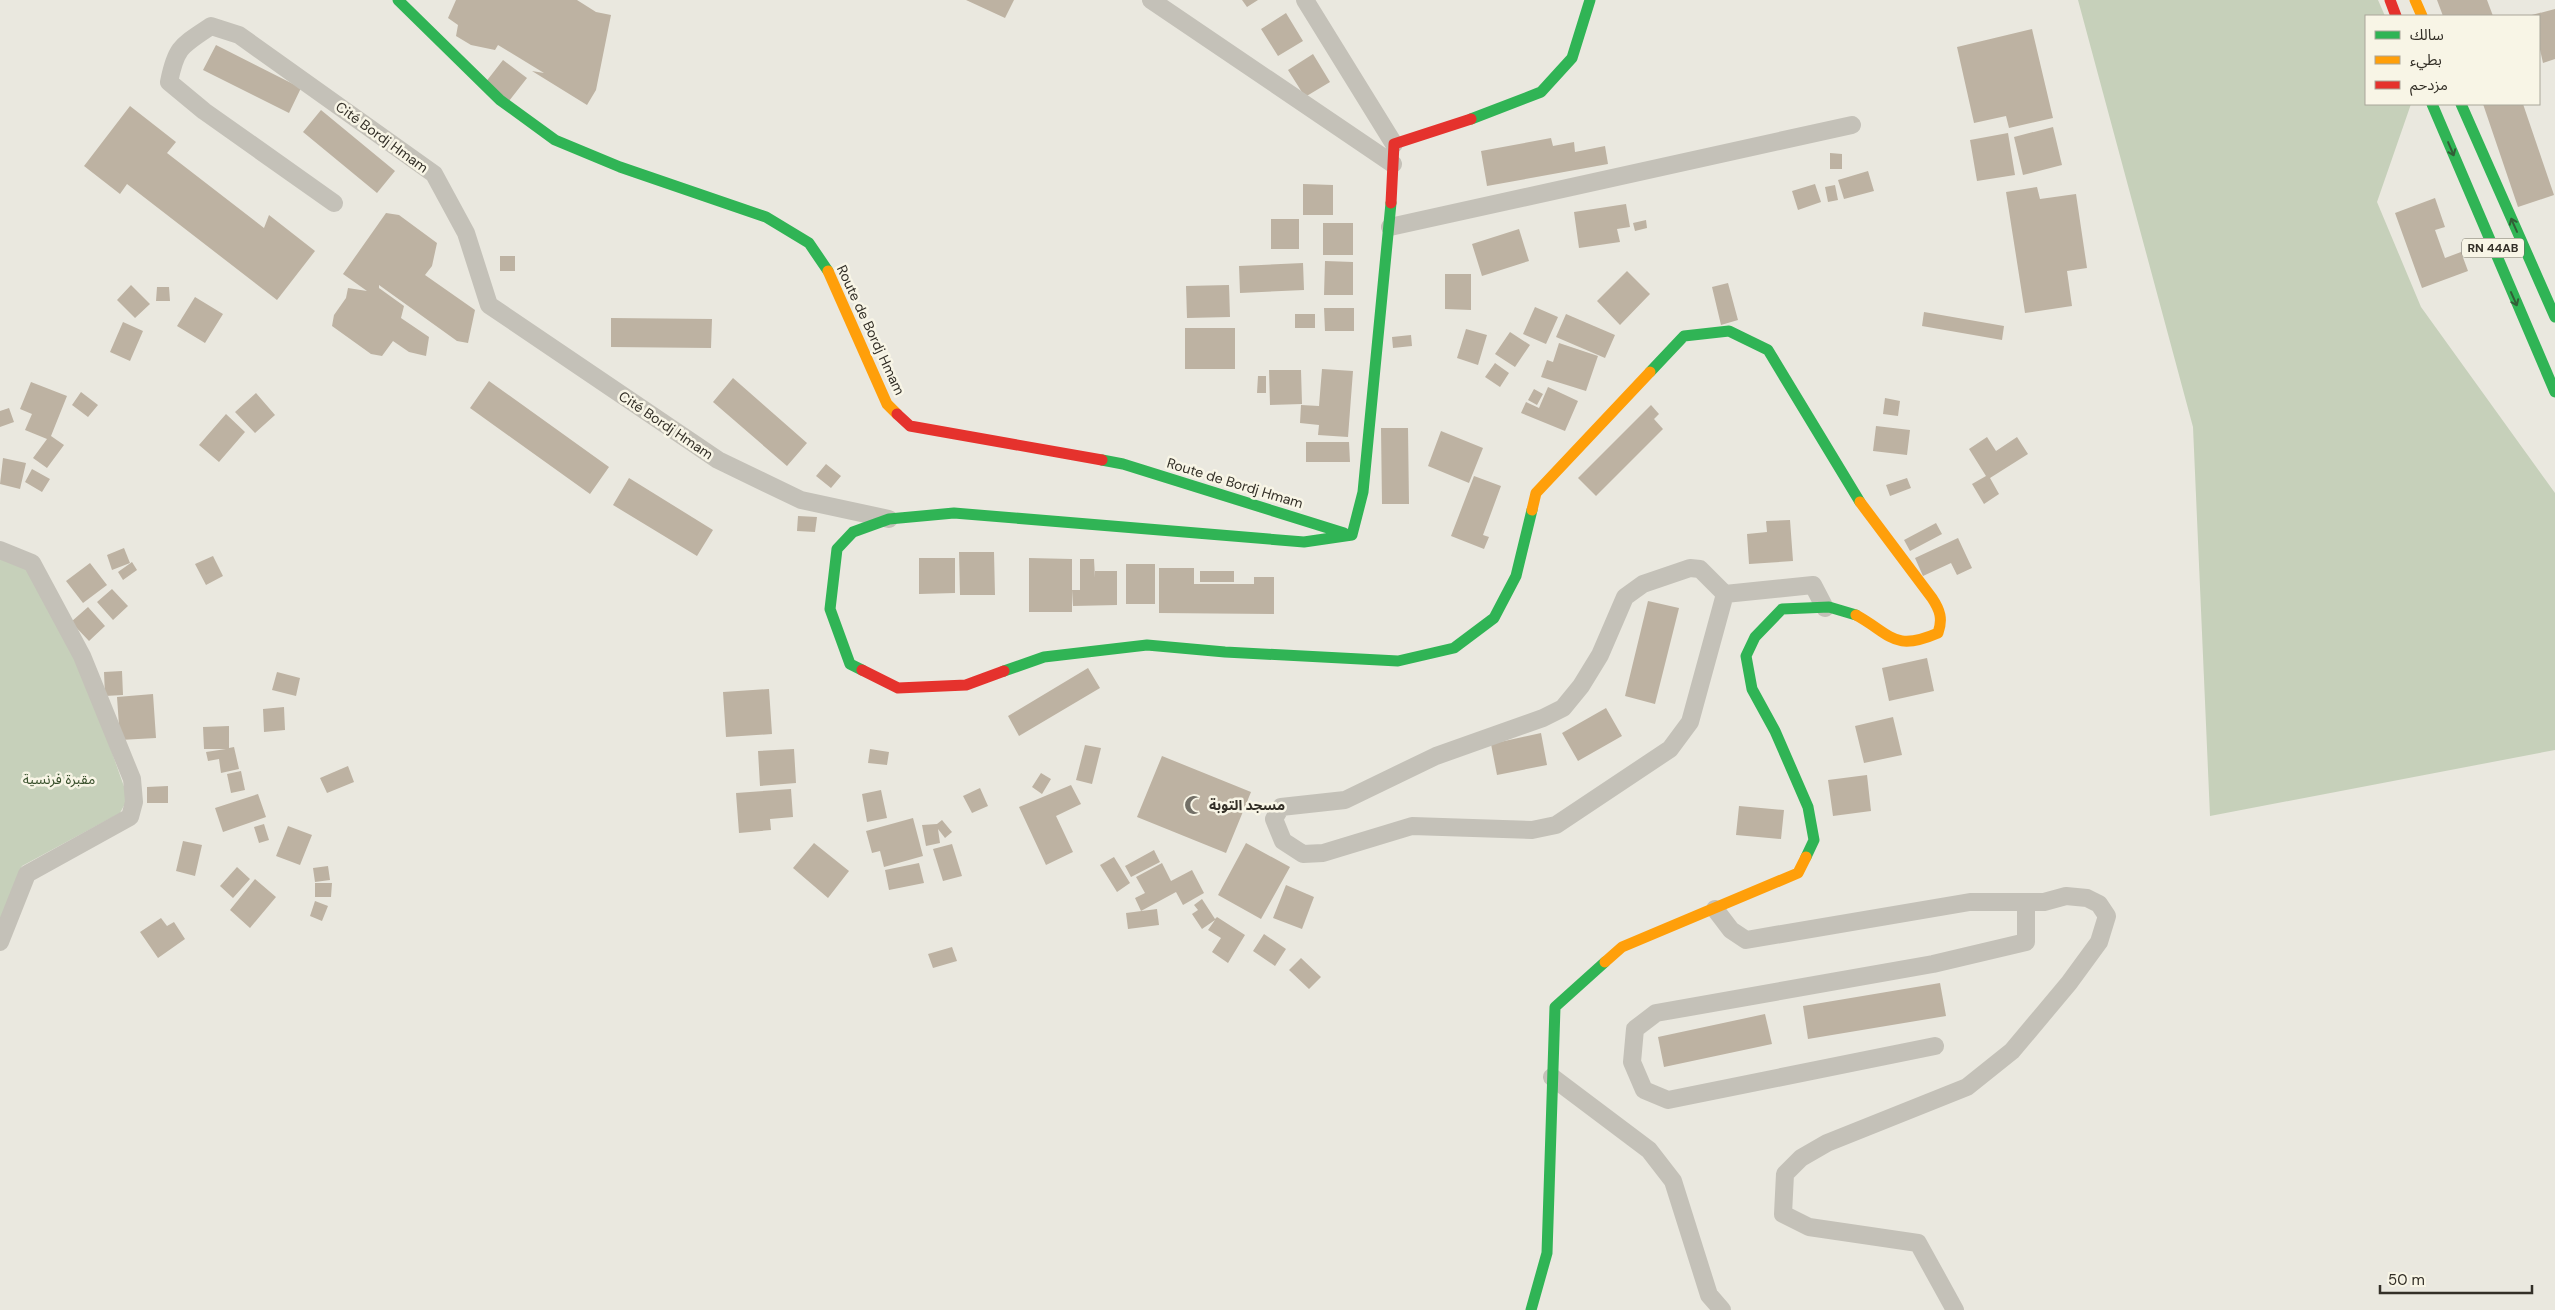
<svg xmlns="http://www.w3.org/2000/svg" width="2555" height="1310" viewBox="0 0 2555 1310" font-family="'DM Sans','Noto Sans Arabic',sans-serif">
<rect width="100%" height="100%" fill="#eae8df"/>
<!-- green -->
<path fill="#c6d0ba" d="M2078,0h300l7,16h-19v88h45l-34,98 44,105 134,186v257l-345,66 -17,-389z
M0,556l26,10 62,118 40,114 -8,15 -98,53 -22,57z"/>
<!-- building -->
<path fill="#bdb2a2" d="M456,0h121l19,12 15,3 -15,75 -9,15 -55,-34 12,2 -46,-28 -3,5 -24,-5 -15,-9 2,-11 -10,-7z
M966,0h48l-9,18z
M1242,0h16l-11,7z
M2437,0h50l6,16h-50z
M2555,9v50l-12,4 -4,-18v-29h-11z
M1286,13l17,28 -25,15 -17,-27z
M2032,29l21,89 -44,10 -3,-12 -32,7 -17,-76z
M216,45l85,43 -12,25 -86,-43z
M1313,54l17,28 -25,15 -17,-27z
M503,60l24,18 -18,23 -24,-18z
M2483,104h40l31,91 -36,12z
M130,106l46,36 -9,11 97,75 5,-13 46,36 -38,49 -150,-116 -7,10 -36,-28z
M321,110l74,61 -18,22 -74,-61z
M2053,127l9,38 -39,10 -9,-38z
M2008,133l7,42 -38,6 -7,-41z
M1551,138l2,8 21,-4 1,10 30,-6 3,18 -121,22 -6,-35z
M1830,153l12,1v15h-12z
M1868,171l6,20 -30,8 -6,-19z
M1303,184l30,1v30h-30z
M1815,184l6,18 -23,8 -6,-19z
M1835,185l3,15 -10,2 -3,-15z
M2037,187l3,12 36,-5 11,74 -20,3 5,35 -47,7 -19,-121z
M2435,198l10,29 -10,3 10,28 16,-6 7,19 -46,17 -27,-75z
M1626,204l4,23 -13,2 3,13 -41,6 -5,-36z
M386,213l13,2 38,28 -5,23 -7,9 50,35 -7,33 -11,-2 -78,-56v3l25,18 -3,12 28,19 -3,19 -17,-4 -16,-11 -11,15 -11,-2 -39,-28 2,-11 12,-17 2,-10 19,3 -24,-17z
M1271,219h28v30h-28z
M1646,220l1,8 -12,3 -2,-8z
M1323,223h30v32h-30z
M1519,229l10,32 -47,15 -10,-32z
M500,256h15v15h-15z
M1325,261l28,1v33h-29z
M1303,263l1,27 -64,3 -1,-27z
M1627,271l23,23 -30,31 -23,-24z
M1445,274h26v36l-26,-1z
M1728,283l10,37 -17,5 -9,-38z
M131,285l19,19 -15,14 -18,-18z
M1229,285l1,32 -43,1 -1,-32z
M157,287h12l1,14h-14z
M195,297l28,17 -18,29 -28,-17z
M1535,307l23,10 -12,27 -23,-10z
M1324,308h30v23h-29z
M1924,312l80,14 -2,14 -80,-14z
M1295,314h20v14h-20z
M1566,314l49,21 -10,23 -49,-21z
M611,318l101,1 -1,29 -100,-1z
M123,322l20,9 -13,30 -20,-9z
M1185,328h50v41h-50z
M1466,329l21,6 -9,30 -21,-7z
M1510,332l20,13 -15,22 -20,-13z
M1411,335l1,11 -19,2 -1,-11z
M1559,343l39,13 -12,35 -45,-14 6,-17 6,2z
M1495,363l14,10 -9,14 -15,-10z
M1322,369l31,2 -5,66 -30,-2 1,-10 -19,-2 1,-18 18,1z
M1269,370h32l1,34 -32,1z
M1258,376h8v17h-9z
M733,378l74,65 -20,23 -74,-64z
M489,381l120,86 -19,27 -120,-86z
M31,382l36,14 -16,40 13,9 -17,23 -14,-10 14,-19 -22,-9 7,-16 -12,-5z
M1548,387l30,14 -13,30 -44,-18 5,-11 13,6z
M1534,389l9,5 -6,11 -9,-5z
M81,392l17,13 -10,12 -16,-12z
M256,393l19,22 -20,18 -20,-21z
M1885,398l15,3 -2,15 -15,-2z
M1651,405l8,9 -5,5 9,10 -67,67 -18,-18z
M9,408l5,14 -14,5v-16z
M226,414l19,18 -26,30 -20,-17z
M1876,426l34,4 -3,25 -34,-4z
M1381,428h27l1,76h-27z
M1441,431l42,17 -14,35 -41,-17z
M1987,437l9,14 21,-14 11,17 -38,24 9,16 -15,10 -12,-20 14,-8 -17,-27z
M1306,442h43l1,20h-44z
M3,458l23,5 -6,26 -20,-5z
M826,464l15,12 -10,12 -15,-12z
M32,469l18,10 -8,13 -17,-10z
M1474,476l27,10 -18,49 6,2 -5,12 -33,-13z
M629,478l84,52 -16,26 -84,-51z
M1907,478l4,10 -21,8 -4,-11z
M798,516l19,1 -2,15 -18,-1z
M1790,520l3,41 -44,3 -2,-30 20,-2 -1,-11z
M1936,523l6,11 -32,17 -6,-11z
M1958,538l14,30 -15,7 -6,-12 -28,13 -8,-18z
M124,548l6,15 -18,7 -5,-15z
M959,552h35l1,43h-35z
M213,556l10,20 -17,9 -11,-21z
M919,558h36v35l-36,1z
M1029,558l43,1v53h-43z
M1080,559h14l1,19v-7h22v34l-44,1 -1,-16h8z
M132,562l5,8 -14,10 -5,-8z
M90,563l17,22 -24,18 -17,-22z
M1126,564h29v40h-29z
M1159,568h35v16h60v-7h20v37l-115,-1z
M1200,571h34v11h-34z
M112,589l16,17 -15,14 -16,-18z
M1648,601l31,7 -24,96 -30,-8z
M88,607l17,19 -16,15 -18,-19z
M1927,658l7,33 -45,10 -7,-33z
M1088,668l12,20 -81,48 -11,-20z
M122,671l1,24 -18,1 -1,-24z
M277,672l23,6 -4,18 -24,-6z
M769,689l3,45 -46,3 -3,-45z
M153,694l3,44 -36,2 -3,-43z
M284,707l1,23 -21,2 -1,-23z
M1606,708l16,28 -44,25 -16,-28z
M1893,717l9,38 -38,8 -9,-37z
M229,726v22l5,-1 5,22 -18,4 -2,-14 -11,2 -2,-9 20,-3h-22l-1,-22z
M1541,733l6,32 -50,10 -6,-31z
M1085,745l16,3 -9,36 -16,-4z
M794,749l2,34 -36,3 -2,-35z
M870,749l19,3 -2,13 -19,-2z
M1162,756l89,36 -25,61 -89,-36z
M348,766l6,16 -27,11 -7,-15z
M241,771l4,19 -14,3 -4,-19z
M1041,773l10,6 -9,15 -10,-7z
M1867,775l4,36 -38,5 -5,-36z
M1071,785l10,19 -25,12 17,36 -27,13 -27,-58z
M168,786v17h-21v-16z
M980,788l8,18 -16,7 -9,-17z
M791,789l2,28 -23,2 1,11 -32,3 -3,-40z
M881,790l6,28 -20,4 -5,-28z
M258,794l8,23 -43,15 -8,-24z
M1739,806l45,4 -3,29 -45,-4z
M913,818l10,38 -39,11 -4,-16 -8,2 -6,-22z
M942,820l10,12 -7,6 -7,-9 2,14 -14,3 -4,-21 15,-1z
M264,824l5,16 -10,3 -5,-16z
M288,826l24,9 -12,30 -24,-9z
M183,841l19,4 -7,31 -19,-5z
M814,843l35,28 -21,27 -35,-30z
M1246,843l44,24 -29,52 -43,-24z
M952,844l10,32 -19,5 -10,-32z
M1154,850l6,12 -29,15 -6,-11z
M1114,857l16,26 -13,9 -17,-27z
M919,863l5,20 -35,7 -4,-20z
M1162,863l9,18 21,-11 12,23 -21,12 -7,-13 -35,19 -6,-13 10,-5 -9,-16z
M328,866l2,14 -15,2 -2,-14z
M237,867l13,12 -17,19 -13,-12z
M255,879l21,18 -26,31 -20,-18z
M315,883h17l-1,14h-16z
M1286,885l28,12 -12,32 -29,-11z
M1202,899l13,20 2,-2 28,18 -17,28 -16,-11 9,-14 -13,-8 7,-10 -13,9 -10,-15 6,-4 -4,-5z
M315,901l13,5 -6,15 -12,-5z
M1157,909l2,16 -31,4 -2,-16z
M161,918l6,8 7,-4 11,17 -27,19 -18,-26z
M1264,934l22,15 -11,17 -22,-15z
M952,947l5,14 -24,7 -5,-14z
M1301,958l20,19 -12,12 -20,-19z
M1940,983l6,33 -138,23 -5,-33z
M1765,1014l7,30 -108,23 -6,-30z"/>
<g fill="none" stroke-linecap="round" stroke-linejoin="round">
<!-- street -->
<path stroke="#c4c1b8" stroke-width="18" d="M1151,0l242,164
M1305,0l89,144
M334,203l-130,-92 -35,-29c7,-35 12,-36 42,-56l28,9 195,139 32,59 23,72 229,155 83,40 88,19
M1390,227l462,-102
M0,550l32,13 50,93 50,123 2,23 -4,15 -103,57 -27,68
M1725,594l-25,-25 -10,-1 -47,16 -18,13 -25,58 -19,31 -18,22 -20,10 -107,38 -91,44 -64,7 -7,12 9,22 20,13 20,-1 89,-27 120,4 24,-5 114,-76 20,-27 35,-128 88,-9 12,23
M1715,909l16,21 15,10 224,-38h74l22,-6 21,2 12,6 8,12 -8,26 -30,41 -57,68 -45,36 -140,56 -26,15 -16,16 -2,40 26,13 109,16 37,67
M1935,1046l-267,54 -24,-10 -12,-28 3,-33 21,-16 277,-49 93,-22v-40
M1552,1077l97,73 24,31 36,114 13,15"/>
<!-- fast -->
<path stroke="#30b455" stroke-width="11" d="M398,0l102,100 55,40 65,27 146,50 43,26 19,28
M2432,104l123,288
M2461,104l94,213
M1471,119l70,-27 31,-34 18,-58
M1650,372l34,-36 45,-5 39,19 92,152
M1102,460l21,4 221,69
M1352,535l11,-43 28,-289
M862,670l-12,-6 -20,-55 7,-60 16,-17 36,-13 65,-6 350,29 48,-7
M1004,671l40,-14 103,-12 78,7 173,9 56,-13 40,-30 22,-42 16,-66
M1806,857l8,-17 -6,-33 -33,-76 -23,-42 -6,-33 9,-19 27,-28 47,-2 27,8
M1531,1310l16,-57 8,-246 50,-45"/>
<!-- slow -->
<path stroke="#ff9f0a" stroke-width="11" d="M2415,0l7,16
M828,271l59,133 10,10
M1532,510l4,-17 114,-121
M1856,615c36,20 38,37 82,18 5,-14 2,-23 -6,-35l-72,-96
M1605,962l17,-15 176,-74 8,-16"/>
<!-- jam -->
<path stroke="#e5322d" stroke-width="11" d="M2390,0l6,16
M1391,203l3,-59 77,-25
M897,414l13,12 192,34
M862,670l36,18 68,-3 38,-14"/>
</g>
<!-- one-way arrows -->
<defs><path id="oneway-shaft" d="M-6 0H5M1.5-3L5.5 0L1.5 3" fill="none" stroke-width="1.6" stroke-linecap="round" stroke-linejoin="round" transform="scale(1.25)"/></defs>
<g stroke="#325e37">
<use href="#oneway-shaft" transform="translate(2451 149) rotate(67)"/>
<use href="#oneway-shaft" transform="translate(2514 225) rotate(-114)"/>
<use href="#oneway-shaft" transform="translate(2514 299) rotate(66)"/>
</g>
<!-- icons -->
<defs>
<g id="mosque-bare" transform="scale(1.5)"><path d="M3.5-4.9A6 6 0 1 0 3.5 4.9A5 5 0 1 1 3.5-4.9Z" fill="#737067" stroke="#f8f5e6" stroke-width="2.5" paint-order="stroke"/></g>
</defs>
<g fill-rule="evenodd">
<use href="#mosque-bare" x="1194" y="805"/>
</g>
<g text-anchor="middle" stroke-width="5" stroke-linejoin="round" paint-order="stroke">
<!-- shield labels -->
<rect fill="#f8f5e6" stroke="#6e6a60" stroke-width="1" x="2462" y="238.5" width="62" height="19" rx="4"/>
<g font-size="12" font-weight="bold" fill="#332f27">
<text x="2493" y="252">RN 44AB</text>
</g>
<!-- street labels -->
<g font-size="14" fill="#332f27" stroke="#f8f5e6">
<text transform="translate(382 137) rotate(36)" y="5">Cité Bordj Hmam</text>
<text transform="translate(871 330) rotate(65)" y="5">Route de Bordj Hmam</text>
<text transform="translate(666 425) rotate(34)" y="5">Cité Bordj Hmam</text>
<text transform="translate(1235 483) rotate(17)" y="5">Route de Bordj Hmam</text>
</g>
<!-- park labels -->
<g font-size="14" fill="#39502c" stroke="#f8f5e6">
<text x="59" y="784">مقبرة فرنسية</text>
</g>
<!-- poi labels -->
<g font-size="14" font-weight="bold" fill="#332f27" stroke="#f8f5e6" text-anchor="start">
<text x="1209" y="810">مسجد التوبة</text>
</g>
</g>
<!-- legend -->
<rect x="2365" y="15" width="175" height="90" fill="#f8f5e6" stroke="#a9a69a"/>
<rect x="2375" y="31" width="25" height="8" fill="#30b455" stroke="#a9a69a"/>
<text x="2410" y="40" font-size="15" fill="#332f27">سالك</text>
<rect x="2375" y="56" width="25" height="8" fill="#ff9f0a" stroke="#a9a69a"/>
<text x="2410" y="65" font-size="15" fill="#332f27">بطيء</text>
<rect x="2375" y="81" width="25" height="8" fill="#e5322d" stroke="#a9a69a"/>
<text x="2410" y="90" font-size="15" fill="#332f27">مزدحم</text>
<!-- scale -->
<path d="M2380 1285v8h152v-8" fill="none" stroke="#332f27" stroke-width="2.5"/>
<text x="2388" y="1285" font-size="15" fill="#332f27" stroke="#f8f5e6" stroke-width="4" paint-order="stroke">50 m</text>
</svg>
